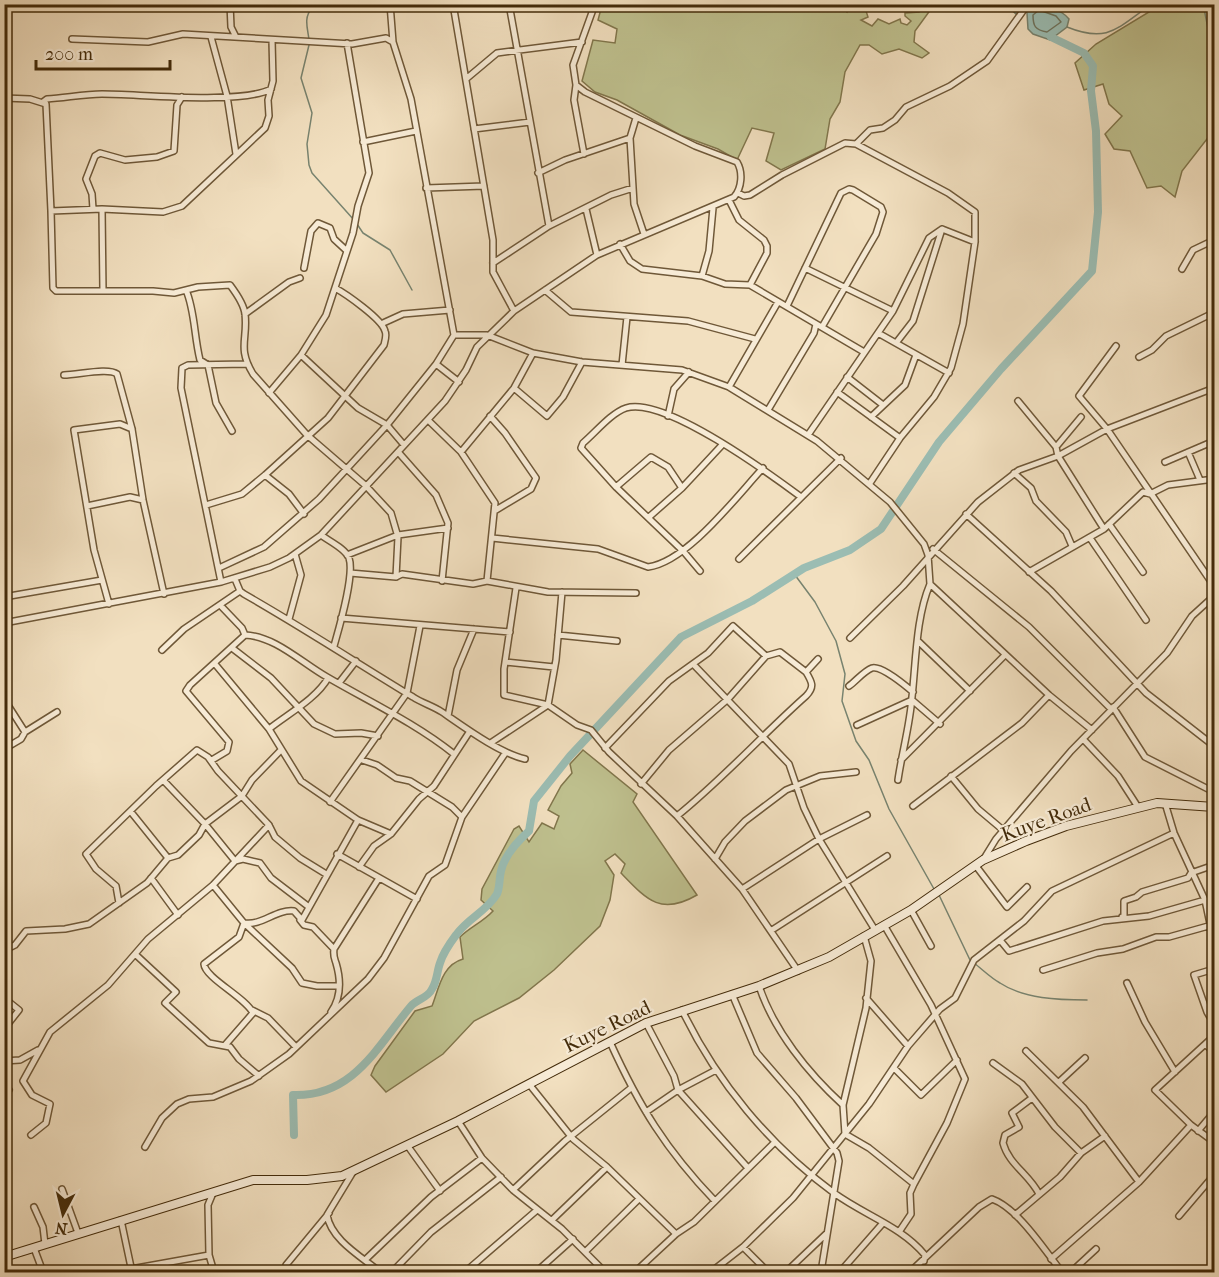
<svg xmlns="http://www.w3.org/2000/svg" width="1219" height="1277" viewBox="0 0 1219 1277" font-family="'IM FELL French Canon',serif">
<rect width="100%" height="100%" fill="#f2e0c0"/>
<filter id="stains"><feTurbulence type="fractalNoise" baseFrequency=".00333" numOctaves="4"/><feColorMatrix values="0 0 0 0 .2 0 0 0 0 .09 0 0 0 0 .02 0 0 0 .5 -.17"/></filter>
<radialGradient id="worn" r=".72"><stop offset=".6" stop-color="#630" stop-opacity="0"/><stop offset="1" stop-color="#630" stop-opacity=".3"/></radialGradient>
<!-- green -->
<path fill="#bfc18f" stroke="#81764c" stroke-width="1.5" d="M837,4l10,8 3,-7h14l4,12 -7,3 11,6 6,-7 11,5 11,-5 1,4 6,2 4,-4 -6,-5v-3l14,-1v-7h15l-19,26 -1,11 15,11 -7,5 -23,-9 -17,5 -13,-9h-9l-15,27 -5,30 -10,17 -5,30 -44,21 -15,-9 8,-28 -22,-5 -15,32 -19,-11 -38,-14 -63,-35 -22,-8 -13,-11 11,-41 22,3 2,-14 -19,-9 4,-15z
M1162,4l52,1v125l-32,41 -7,26 -14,-11 -14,2 -17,-37 -16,-2 -9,-15 17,-18 -13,-12 -6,-20 -19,6 -9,-27 21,-19z
M583,750l54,44 -4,8 64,93c-36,21 -50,5 -76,-22l4,-9 -10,-10 -10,7 9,14 -4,25 -10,26 -46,44 -35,28 -45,23 -31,33 -57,38 -15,-17 4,-9 40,-55 17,-5c7,-18 10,-41 31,-47l-3,-22c10,-10 23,-15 33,-26l-12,-11 1,-11 32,-60 5,-3 10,16 13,-19 12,6 5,-13 -11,-6 13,-24 11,-13 -2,-9z"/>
<!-- water -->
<path fill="#9bbdb3" stroke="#78836f" stroke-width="1.5" d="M989,5h39l2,3c15,-1 29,-1 39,11l-2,8 -17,13 -17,-6 -5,-5 -1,-16 -5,-4 -6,5 -9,-8 -6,4z"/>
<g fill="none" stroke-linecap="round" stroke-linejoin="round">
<!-- shore -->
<path stroke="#6f745e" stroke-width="1.5" d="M1039,10l17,6 5,6 -14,10c-12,-2 -14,-6 -14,-17z"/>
<!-- stream -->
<path stroke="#78836f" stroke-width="1.5" d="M1203,4l11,53
M1067,27c42,17 51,0 85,-23
M309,40c-1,-11 -6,-22 3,-32l-2,-4
M309,45l-8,33 11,35 -5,31 2,21 3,8 42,47
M357,224l6,9 27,17 22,40
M795,575l20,27 21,39 9,33 -3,27 14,40 13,19 20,49 45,80
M939,895l31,65
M974,963c9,7 17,15 26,20 24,16 59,17 87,17"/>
<!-- river -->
<path stroke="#9bbdb3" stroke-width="8" d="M294,1135l-1,-40c61,2 85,-50 118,-89 6,-7 17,-8 21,-17 5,-7 5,-18 8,-26 3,-10 10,-20 16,-28 12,-17 30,-23 41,-41 3,-7 2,-15 4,-23 3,-15 17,-30 28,-40l5,-30 36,-45 111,-119 71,-36 52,-33 46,-18 31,-21 58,-87 62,-73 91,-98 6,-59 -2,-81 -5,-40 2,-25 -9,-13 -33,-16"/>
<!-- street casing -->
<g stroke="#6f5838" stroke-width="8">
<path id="street" d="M230,4l1,23 5,10
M390,4l3,38
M453,4l40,236v32l21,39
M509,4l40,222
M211,37l16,59 9,58
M72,39l76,3 35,-8 169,10 34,-6 7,4 18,57 43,236 -18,29 -49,61 -68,74 -55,48 -45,21
M272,40l1,41 -5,19 1,16 -4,12 -83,78 -19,6 -61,-3 -51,2 2,77 3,3h97l21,2 24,-6 32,-2c6,8 14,19 15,29 3,25 -8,34 8,60l54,61 58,50 26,28 7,24 -2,40
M466,79l31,-26 85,-11
M576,85l-2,15 10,54
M4,98l26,1 16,5 5,107
M43,102l4,-3c18,-1 37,-5 55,-5 38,0 139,11 169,-5
M474,129l56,-7
M630,138l4,66 10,30
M363,142l53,-11
M856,144l14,-14 13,-2 12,-8 11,-13 44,-21 37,-25 41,-57
M538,173l27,-13 65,-22 6,-20
M426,188l58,-2
M738,193l6,3 6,-1 32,-20 63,-32 11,1 92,49 27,19v30l-12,82 -12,44 -17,29 -34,41 -30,45
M729,200l10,20 25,20 3,6v7l-17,32
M93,209l-1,-15 -6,-15 9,-23 5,-3 25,7 32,-3 17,-6 3,-46 5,-8
M102,209l1,82
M586,209l11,46
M620,244l10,17 12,8 60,7 23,8 25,1 114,67
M493,263l56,-37 62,-31 22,-7
M304,268l7,-37 7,-8 12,5 4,11 13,12
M805,268l88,43
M1182,269l11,-19 21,-10
M702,276l7,-25 4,-43
M186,290c9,21 8,46 14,70l8,5 8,38 16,28
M545,290l26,22 117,9 67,18
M787,306l54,-113 8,-4 4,1 28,17 2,5 -7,22 -54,93
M245,314l44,-32 11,-4
M381,324l22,-10 47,-4
M878,333l71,40
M454,335h33l46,18 49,9 100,8 47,17 88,54 73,61 34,42 4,11 2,29 119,111 43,35
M896,343l17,-22 29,-92
M1116,346l-37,50 28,33 107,157
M301,355l57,53 29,17 17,20
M1139,357l13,-7 14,-14 43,-21 5,1
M436,364l23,18
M622,365l5,-48
M64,375c14,0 44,-8 53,-1l15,55 11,71 21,94
M847,377l36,28
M729,387l49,-85
M514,388l33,28 16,-19 19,-35
M837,392l63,46
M269,393l32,-38 25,-40 27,-82 5,-27 11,-33 -22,-130
M1018,401l38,46 2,9 46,73
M768,410l46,-77 2,-9
M490,416l15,17 31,45 -5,11 -35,21
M668,416l6,-27 15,-17
M871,417l34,-32 11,-30
M428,420l33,32 34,51 -8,78
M808,435l85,-124 36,-73 13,-9 33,13
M1056,447l25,-30
M461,452l53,-64 19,-35
M1188,452l12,28
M399,453l37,42 12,28 -6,58
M1165,462l49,-21
M1014,473l17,15 5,13 30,31 6,14
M265,475l24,19 15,20
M616,487l35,-30 17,10 14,21
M206,505l36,-11 23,-19 63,-57 56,-73c1,-4 3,-10 1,-14 -3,-12 -39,-37 -50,-43
M87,506l43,-9 13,3
M966,514l85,77 95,102 68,53
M649,517l33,-29 41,-44
M1109,524l34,48
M321,535c8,6 25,14 28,23 6,17 -10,70 -15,88
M492,538l106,11 50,18c39,-5 88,-70 115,-99
M1090,538l56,82
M933,549l96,78 82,82
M347,555l51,-20 50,-7
M739,559l102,-101
M700,571l-16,-19 -68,-65 -35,-39 2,-5c12,-10 28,-30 43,-35 38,-12 144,66 175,89
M1029,572l75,-43 39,-37 7,2 18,-9 46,-6
M350,573l46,4 6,-3 71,10 14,-3 61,11 88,1
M235,579l5,12 4,3c58,33 113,69 169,103 9,6 20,9 29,15 22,15 57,41 83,47
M221,582l-40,-194 1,-20 6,-3 59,-1
M516,588l-12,81v26l44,10 29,20 14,5 18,22 68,64 65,73 56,82
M4,597l98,-17
M109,604l-15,-54 -20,-120 46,-6 12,5
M341,618l169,14
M289,619l12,-44 -6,-21
M4,623l217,-41 49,-15 19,-9 32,-23 124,-134 21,-31 11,-23 37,-36 83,-56 137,-58c8,-9 9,-25 3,-35l-42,-16 -110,-54 -9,-7 -3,-20 22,-61
M245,635c30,1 57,28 82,42 43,25 88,46 127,77
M558,635l59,6
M850,638l53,-52 75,-84 41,-32 39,-14 49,-27 107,-41
M919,642l51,49
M232,648l39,30 43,46 21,10 26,-1 17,3
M162,650l22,-21 56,-38
M505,662l49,5
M215,664l54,65 32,52 57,39 33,14 28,-35 15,-13 36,-55
M693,664l96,100 15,44 15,31 56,91
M339,683l17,-22
M849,686c7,-5 15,-15 23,-18 9,-3 34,18 41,24
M4,699l21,33 -4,7 -17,10
M1113,707l32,50 69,35
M448,716l9,-46 17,-41
M857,725l55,-25 28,24
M269,729c19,-15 48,-31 59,-51
M25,732l32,-20
M1083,739l35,37 20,31
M492,742l56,-37 8,-45 6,-68
M605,748l64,-67 39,-28 25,-27 33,30
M212,760l15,-9 2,-9 -43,-51 4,-6 55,-50 -3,-7 -22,-23
M362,760l15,5 19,13 14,3 42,26 10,10
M901,760l104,-105
M951,776l27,33 25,21
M163,780l42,44 30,37 8,-2 17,4 11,15 38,29
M898,780c4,-28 12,-55 14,-83 4,-36 4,-80 18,-113
M641,784l28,-34 59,-51 38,-43 14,-4 26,20
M330,802l77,-109 13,-67
M1165,803l9,30 31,67 9,43
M913,806l109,-83 27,-28
M677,816c46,-37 85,-81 129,-120 9,-9 6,-14 0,-24l12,-13
M337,854l80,45
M168,858l10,-3 21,-20 6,-11 37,-28 10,-16 29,-30
M715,859l10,-17 20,-21 41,-31 34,-14 36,-4
M983,860l13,-21 75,-88 96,-98 25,-37 22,-20
M976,866l31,41 20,-20
M359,867l15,-21 17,-12
M151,878l27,37
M213,885l31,38 48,45 10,15 15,3h21
M742,889l77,-50 48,-24
M119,903l-3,-17 -20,-17 -10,-15 70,-68 41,-36 11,7 10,14 51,54 6,12 25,21 26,16
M911,910l20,36
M1122,917h2v-16l12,-4 6,-5 46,-14 3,-5 23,-8
M300,920l4,5 9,2 21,22c-1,7 0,8 2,14 5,17 5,35 -5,49
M884,925l47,80 34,74 -18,44 -33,61 -4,9 1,21 -12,18
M772,930l115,-74
M864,936l7,25 -5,47 -23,97 2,29 24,14 45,36
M1000,940l9,11 94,-30 46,-5 56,-16
M4,946l3,3 8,-4 11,-14 39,-2 24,-5 58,-41 21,-25 -37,-46
M334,949l45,-71
M135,954l41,38 -11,11 44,40 21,4 9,12 20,17
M1214,969l-20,6 13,37 7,12
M1043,970l54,-17 26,-4 33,-12h13l43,-12
M1127,983l18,39 30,50
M759,986c15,45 49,87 84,119
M732,994l25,59 39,45 41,55 2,8 -18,111
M4,998l15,12 -15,19
M866,998l42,48
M252,1010l16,8 28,29
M682,1010c34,71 88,136 152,183 30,22 67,33 91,62l-1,6
M646,1023l28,53 4,14 70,78
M1214,1036l-59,54 36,35 23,17
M610,1042c29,64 56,108 105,159
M226,1044l27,-31c-8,-16 -48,-35 -49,-49l35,-27 5,-14c18,3 32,-14 50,-12l8,9 56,-100
M1206,1045l8,7
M1026,1051l57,56 56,75
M4,1061l16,-1 18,-10
M993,1063l29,21 33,43 26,26
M894,1068l27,27 36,-35
M1059,1082l26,-24
M529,1084l44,55 34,28 69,67
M4,1097l5,-7
M1032,1098l-20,15 7,14 -14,8 -2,8c6,22 26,31 36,51
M646,1112l32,-22 38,-20
M458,1121l24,37 31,32 49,39 43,43
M1198,1131l16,-19
M31,1135l15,-12 4,-19 -18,-9 -9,-14 27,-49 58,-47 40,-46 65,-54 56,-60
M407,1145l33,46
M145,1147l17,-29 15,-14 12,-5 24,-2 38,-16 38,-27 79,-75 16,-21 45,-82 16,-11 17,-48 44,-65
M353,1172l-26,43c4,25 35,42 53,57
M62,1189l16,44
M513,1190l52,-49 66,-53
M213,1193l-5,12 1,50 5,17
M34,1207l9,20 2,17
M1015,1215l45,-38 21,-24 24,-17
M1179,1216l35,-41
M121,1220l11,52
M552,1220l55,-53
M743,1247l25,25
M34,1248l9,24
M586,1251l53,-52
M1051,1259l88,-77 52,-57
M365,1260l66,-63 51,-39
M131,1269l78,-14
M288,1272l-2,-7 43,-52
M392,1272l39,-40 70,-55
M465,1272l72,-62
M536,1272l37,-33
M635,1272l41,-38 18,-12 81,-80
M711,1272l32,-25 50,-49 76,-94 39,-58 32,-37 15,-11 19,-38 50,-39 28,-30 122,-58
M786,1272l40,-38
M840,1272l43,-49
M910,1272l69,-65 13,-8c26,9 53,52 70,73
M1071,1272l25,-23
M1205,1272l9,-8"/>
</g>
<!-- secondary casing -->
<g stroke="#432b0a" stroke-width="10">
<path id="secondary" d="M4,1257l249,-77h54l35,-4 116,-55 188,-98 113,-37 70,-29 82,-47 72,-50 43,-19 40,-15 91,-23 57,4"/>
</g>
<!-- street -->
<use href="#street" stroke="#f7ebd6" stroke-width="5"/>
<!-- secondary -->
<use href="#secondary" stroke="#f7ebd6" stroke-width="8"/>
</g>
<g text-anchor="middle" stroke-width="4.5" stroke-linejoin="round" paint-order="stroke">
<!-- street labels -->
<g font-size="20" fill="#432b0a" stroke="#f7ebd6">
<text transform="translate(1046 819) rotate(-20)" y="7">Kuye Road</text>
<text transform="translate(607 1026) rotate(-26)" y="7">Kuye Road</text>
</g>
</g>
<!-- margin -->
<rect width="1219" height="1277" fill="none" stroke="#f2e0c0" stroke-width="24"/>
<rect x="6" y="6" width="1207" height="1265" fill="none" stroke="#432b0a" stroke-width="3"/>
<rect x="12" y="12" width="1195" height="1253" fill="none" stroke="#432b0a" stroke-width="1.5"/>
<!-- north arrow -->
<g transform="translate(63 1214) rotate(187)" stroke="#f7ebd6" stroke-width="4.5" paint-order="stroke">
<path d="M0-4.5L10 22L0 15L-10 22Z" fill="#432b0a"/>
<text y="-9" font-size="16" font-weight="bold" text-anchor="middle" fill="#432b0a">N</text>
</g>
<!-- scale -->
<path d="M36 60v9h134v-9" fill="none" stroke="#432b0a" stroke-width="3"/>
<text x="45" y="60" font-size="18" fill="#432b0a" stroke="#f7ebd6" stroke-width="4.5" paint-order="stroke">200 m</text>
<rect width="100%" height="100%" filter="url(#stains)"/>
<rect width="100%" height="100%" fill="url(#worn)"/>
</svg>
